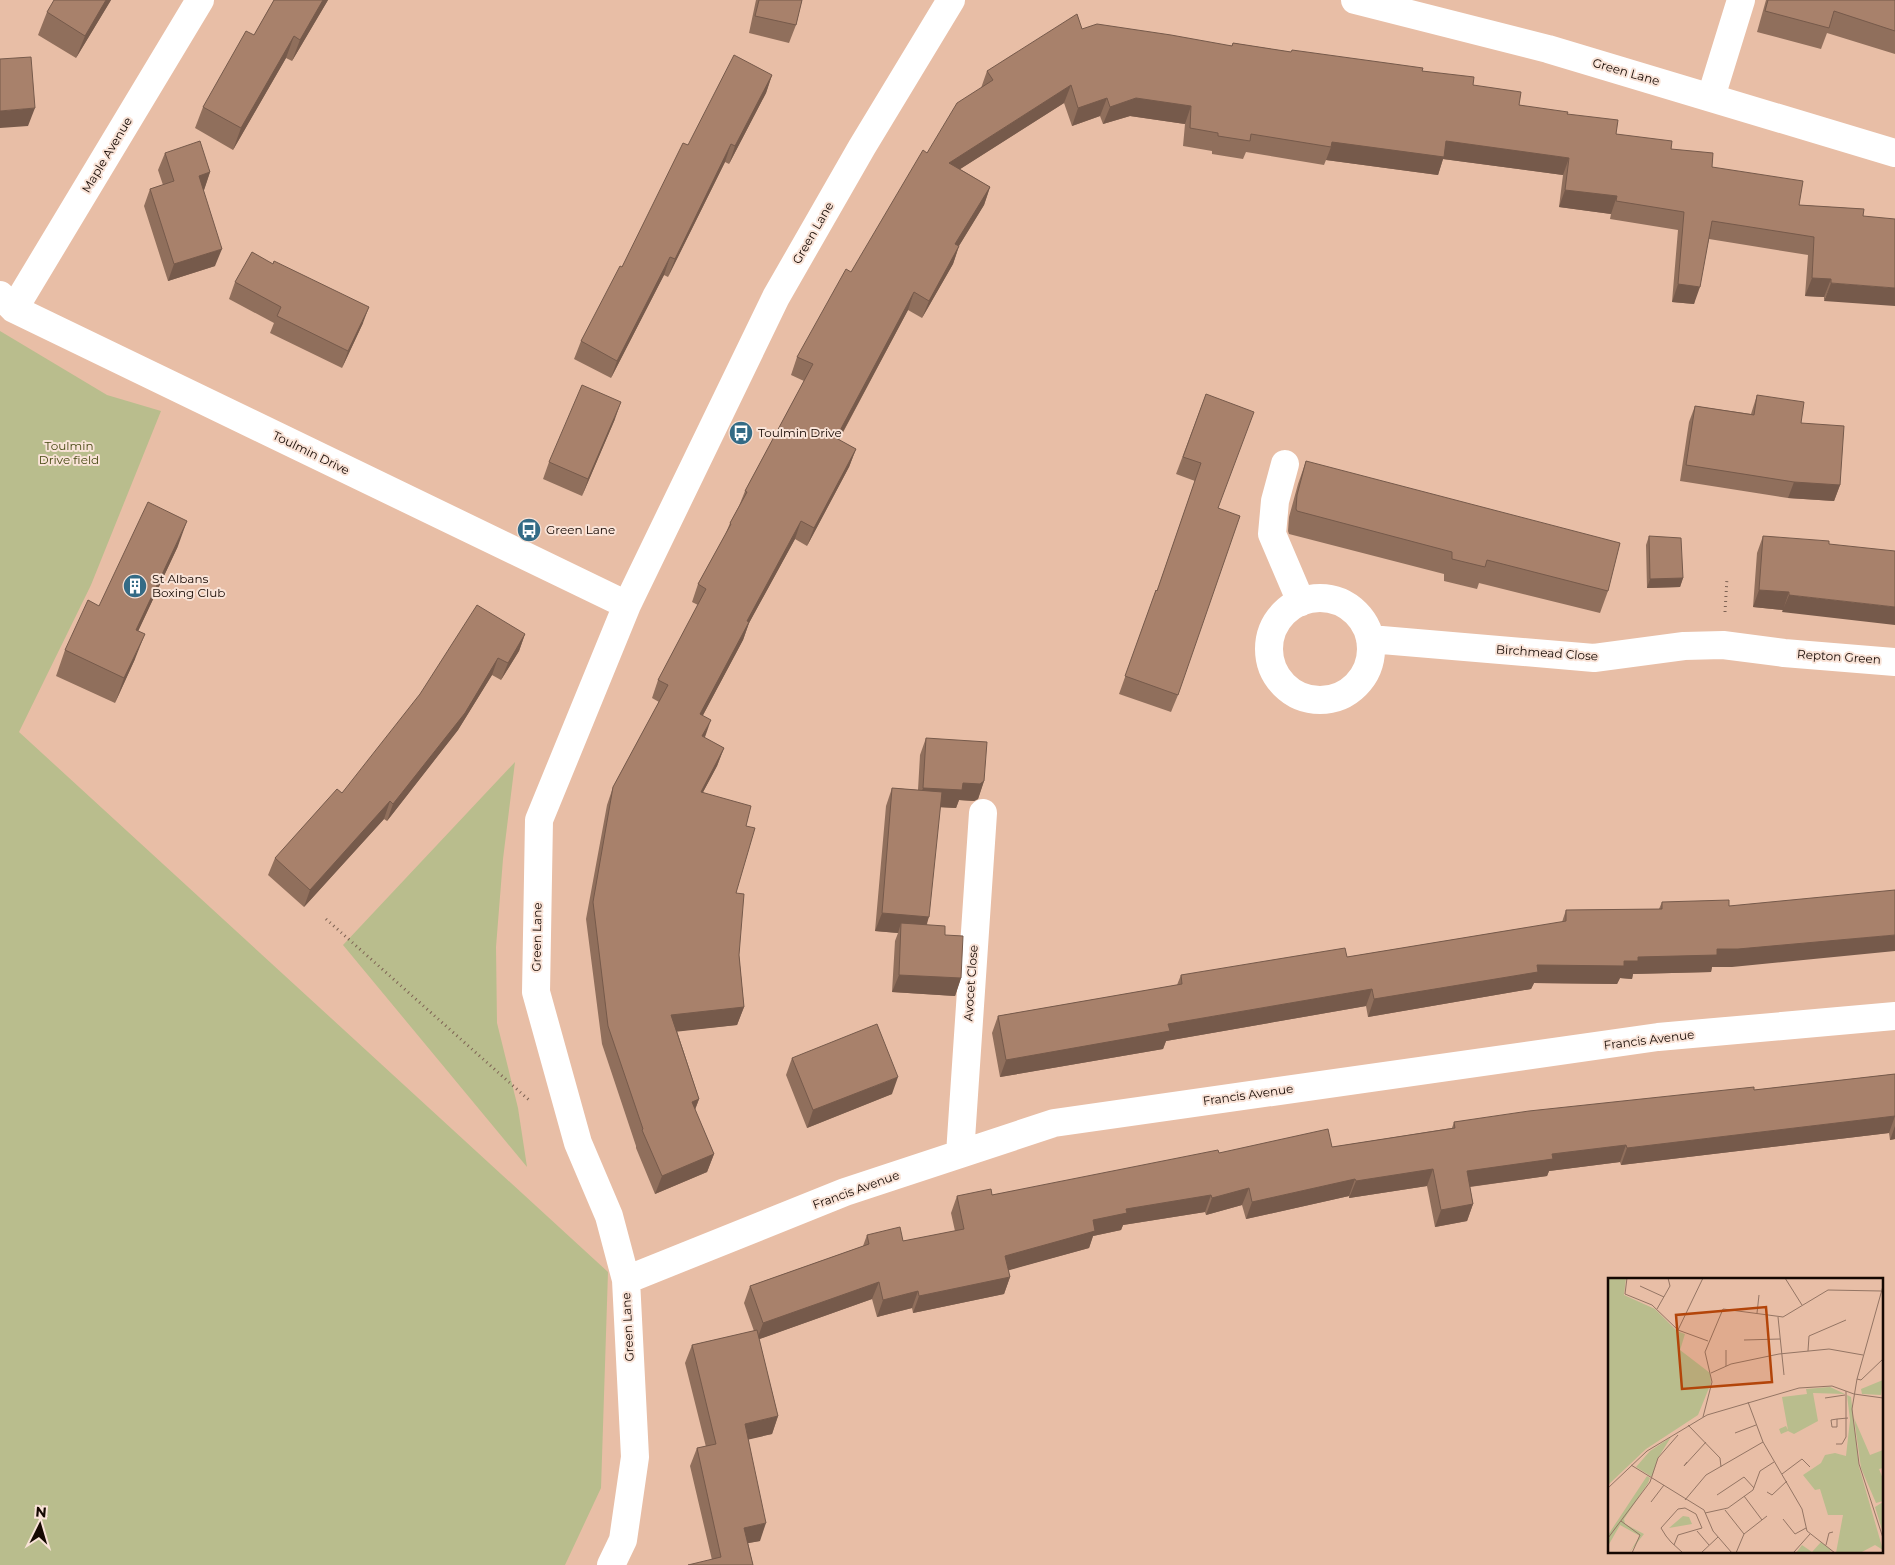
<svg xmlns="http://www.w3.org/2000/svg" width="1895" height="1565" viewBox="0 0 1895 1565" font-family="Montserrat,sans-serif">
<rect width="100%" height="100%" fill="#e8bea6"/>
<!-- green -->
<path fill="#b9bd8d" d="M0,331l107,64 54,16 -70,174 -72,147 589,540 -7,216 -36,77h-565z
M515,762l-12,97 -7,88 1,76 21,85 9,59 -184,-222z"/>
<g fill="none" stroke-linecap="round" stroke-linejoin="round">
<!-- path -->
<path stroke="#7d6253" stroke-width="3" stroke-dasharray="1 4" stroke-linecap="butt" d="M1725,612l2,-34
M326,919l203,181"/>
<!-- minor -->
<path stroke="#fff" stroke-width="28" d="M1355,0l193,49 347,104
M1711,97l30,-97
M0,295l14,14 613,296
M14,309l186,-309
M1285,464l-10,37 -3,33 29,68
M1269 649a51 51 0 1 1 102 0a51 51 0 1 1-102 0Z
M1370,639l224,19 90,-12 39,-1 61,8 111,9
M960,1154l23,-341
M626,1280l219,-88 209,-69 604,-86 237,-21
M611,1565l12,-25 12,-83 -9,-177 -17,-64 -31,-73 -42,-151 3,-172 88,-215 149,-308 86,-150 89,-147"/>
</g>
<!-- wall -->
<path fill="#906f5c" d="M111,0l-35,58 -38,-23 9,-23z
M274,0h54l-36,61 -6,-3 -53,92 -38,-22 8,-21 51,-72z
M756,0h46l-6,25 -7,18 -40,-10z
M1766,0h129v54l-68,-21 -6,16 -64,-17z
M1082,29l150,17 1,-3 58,9 131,19 51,14 46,20 48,9 49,20 55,15 128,56 65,4 -40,92v-4l-19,-1 3,-41 -99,-16 -15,65 -22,-2 6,-72 -68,-11 1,-5 -52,-7 4,-32 -120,-16 -5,16 -112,-15 -2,5 -78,-13 -3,7 -31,-5v-3l-29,-5 2,-22 -55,-8 -27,8 -3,-8 -28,10 -8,-23 -104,66 30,18 -6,18 -25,41 -6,18 -31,54 -14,-8 -69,130 17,9 -7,18 -42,79 -12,-7 -46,84 -6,17 -40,75 2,23 19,10 -7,18 -14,26 43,34 -10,67 3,62 5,52 -7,18 -60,6 22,68 -4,11 19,44 -7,18 -52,22 -19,-46v-2l-34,-102 -16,-125 21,-114 6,-18 46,-85 -7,-4 6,-18 40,-75 -6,-3 6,-18 27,-49 5,-12 9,-17 6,-15 59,-110 -13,-6 6,-18 130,-204 54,-65 6,-17z
M772,75l-6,18 -37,71 -4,-2 -57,115 -4,-2 -53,103 -37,-19 7,-18 41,-74 66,-122z
M165,153l45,19 -6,18h-1l12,76 -47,15 -24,-75 6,-17 13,-4 -5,-15z
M235,282l128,41 -21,45 -72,-35 4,-10 -45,-24z
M1206,394l12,115 -40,186 -7,17 -52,-18 37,-104 1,1 38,-110 -19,-7z
M1757,395l44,28 39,62 -6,16 -46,-3 -108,-17 9,-59 6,-16 56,8z
M615,419l-33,77 -39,-17 6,-17z
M1306,461l302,130 -8,22 -121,-30 -2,6 -33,-8v-7l-155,-40 -1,-3 1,-14 9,-33z
M1649,536l34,42 -3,9 -33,1 -1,-43z
M1763,536l66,8 -47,68 1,-2 -30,-3 4,-54z
M178,546l-40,85 -3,28 -20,44 -59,-27 9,-26 34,-44z
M525,634l-6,17 -18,29 -9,-5 -34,55 -71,91 -3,-2 -80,88 -36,-32 7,-17 67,-65z
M926,738l58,43 -6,18 -4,2 -15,-1 -3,8 -16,-1 -13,118 18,10 16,43 -6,18 -63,-4 3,-51 3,-8 -23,-2 11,-125 6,-18 26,2 2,-35z
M1662,902l70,65h-20l-1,5 -78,2 -1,5 -12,-1 -3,6 -83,-1 -3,6 -163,28 -2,-11 -200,35 -3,8 -163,28 -8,-44 6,-17 179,-31 4,-10 166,-18 215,-35 4,-12 93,-1z
M792,1058l100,36 -85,34 -21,-53z
M1895,1074v65l-5,1 -1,-7 -268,32 -1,-3 -71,9 -2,5 -77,11 3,17 -6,17 -32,6 -8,-41 -78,12v-2l-103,23 -4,-14 -36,10 -1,-3 -82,13 -2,5 -28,6 -4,12 -81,22 2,7 -6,17 -91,19 -1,-5 -35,9 -5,-18 -113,40 19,77 -6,18 -24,5 12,102 -12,2 5,22 -41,-5 -22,-94 7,-18 9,-1 -21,-84 7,-18 62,-14 -10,-28 6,-17 113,-40 4,-11 36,6 52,-10 -4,-18 6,-17 35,-1 227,-42 113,-6 120,-19 2,-6 300,-32z"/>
<!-- shaded-wall -->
<path fill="#765a4b" d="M106,0h5l-35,58 9,-22z
M323,0h5l-36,61 8,-21z
M294,36l-8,22 -53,92 8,-22z
M772,75l-6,18 -37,71 6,-18z
M1071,85l-7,18 -121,77 6,-17z
M1107,98l-7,18 -28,10 6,-18z
M1136,98l55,8 -6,18 -55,-8 -27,8 7,-17z
M35,108l-7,18 -28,2v-17z
M1446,141l123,17 -6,17 -120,-16 -5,16 -112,-15 5,-13 1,-5z
M731,144l-6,18 -57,115 7,-18z
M210,172l-6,18 -12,4 7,-18z
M990,187l-6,18 -35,57 6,-18z
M1565,190l52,6 -6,18 -52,-7z
M959,246l-6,18 -31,54 7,-17z
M222,249l-7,17 -47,15 6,-17z
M670,257l-6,18 -53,103 6,-17z
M1812,278l19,1 -7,18 -19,-1z
M1831,283l64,5v18l-71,-5z
M1678,284l22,3 -6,17 -22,-2z
M914,292l-6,18 -78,146 6,-18z
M369,307l-6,16 -21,45 6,-17z
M621,402l-6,17 -33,77 6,-17z
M856,449l-7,18 -42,79 7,-18z
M1794,482l46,3 -6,16 -46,-3z
M187,521l-9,25 -51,109 9,-25z
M801,521l-6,18 -46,84 -6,17 -49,92 6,-18 47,-93z
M1683,578l-3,9 -33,1 3,-9z
M1759,590l30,2 -6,18 -30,-3z
M1789,595l106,12v18l-113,-13z
M145,634l-10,25 -20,44 9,-25z
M525,634l-6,17 -18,29 7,-17z
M498,658l-6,17 -34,55 -71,91 6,-17z
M711,720l-6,17 -3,-1z
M724,748l-7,18 -23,43 7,-17z
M984,781l-6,18 -4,2 -15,-1 -3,8 -40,-2 7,-18 40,-5z
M390,801l-6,18 -80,88 6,-17z
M882,913l47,4 -6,18 -22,-12 -3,10 -23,-2z
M1895,935v16l-163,16h-20l-1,5 -78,2 -1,5 -12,-1 -3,6 -83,-1 -3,6 -163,28 6,-18 163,-34 87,-4 14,-4 79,-8z
M899,975l62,3 -6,18 -63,-4z
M1372,989l-6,17 -200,35 -3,8 -163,28 6,-17 162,-36z
M744,1007l-7,18 -72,8 6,-18z
M898,1077l-6,17 -85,34 6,-18z
M699,1099l-7,18v-15z
M1895,1116l-6,17 -268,32 6,-17z
M1895,1126v13l-5,1z
M1626,1145l-6,17 -71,9 -2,5 -87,12 7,-17 85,-17z
M714,1154l-7,18 -52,22 7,-18z
M1433,1169l-6,17 -78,12 7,-17z
M1355,1179l-6,17 -103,23 6,-17z
M1249,1188l-7,17 -36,10 6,-17z
M1211,1195l-6,17 -82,13 -2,5 -28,6 -4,12 -90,25 6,-17 88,-36 33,-11z
M1473,1204l-6,17 -32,6 6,-17z
M1010,1277l-6,17 -91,19 6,-17z
M879,1282l-7,17 -115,41 6,-17z
M918,1291l-6,17 -35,9 6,-17z
M778,1416l-6,18 -34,8 7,-18z
M766,1523l-6,18 -22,4 6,-17z"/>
<!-- building -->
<path fill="#a8816b" stroke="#765a4b" d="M54,0h52l-21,36 -38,-24z
M274,0h49l-23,40 -6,-4 -53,92 -38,-21 43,-76 8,4z
M759,0h43l-6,25 -41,-9z
M1768,0h127v31l-61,-20 -5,17 -64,-17z
M1077,14l5,15 15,-5 74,11 61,11 1,-3 58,9 1,-2 131,18 -1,3 52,6 -1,8 48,7 -2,13 49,7 -1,2 51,6 -2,14 56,7 -1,8 42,4 -1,14 91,14 -4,24 65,4 -1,7 32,3v69l-64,-5v-4l-19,-1 2,-41 -102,-16 -12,66 -22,-3 6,-72 -68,-11 1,-5 -52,-6 4,-32 -123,-17 -2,16 -112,-15 -1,5 -80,-13 -1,7 -32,-5v-3l-28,-5 1,-22 -55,-8 -26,9 -3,-9 -29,10 -7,-23 -122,78 41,24 -35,57 4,2 -30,55 -15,-9 -78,146 20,11 -42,79 -13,-7 -54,100 2,1 -49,92 11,6 -9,16 22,12 -23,44 50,14 -5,20 9,2 -19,65 8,1 -5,61 5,52 -73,8 28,84 -7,3 22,52 -52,22 -20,-46 1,-1 -35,-103 -15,-124 20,-115 55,-102 -10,-5 48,-91 -8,-5 33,-60 -1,-1 17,-31 -2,-1 68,-127 -16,-7 49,-88 5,3 72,-122 4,3 30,-50 36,-23 -6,-9z
M734,55l38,20 -37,71 -4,-2 -56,115 -5,-2 -53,104 -36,-20 39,-75 2,1 61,-124 5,2z
M31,57l4,51 -35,3v-52z
M200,141l10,31 -11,4 23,73 -48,15 -24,-75 24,-8 -9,-28z
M252,252l21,12 1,-3 95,46 -21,44 -71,-35 4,-9 -46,-25z
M582,385l39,17 -33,77 -39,-17z
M1206,394l48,18 -36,96 22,8 -62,179 -53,-19 31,-86 1,1 44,-128 -18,-6z
M1757,395l47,7 -3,21 43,3 -4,59 -46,-3 -108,-17 9,-59 59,9z
M1306,461l314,82 -12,48 -121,-31 -2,7 -33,-8v-7l-155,-41 -1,-2 1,-14z
M148,502l39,19 -51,109 9,4 -21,44 -59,-28 23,-50 11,6z
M1649,536l32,2 2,40 -33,1z
M1763,536l66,5v3l66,7v56l-106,-12v-3l-30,-2z
M477,605l48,29 -17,29 -10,-5 -33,55 -72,91 -3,-3 -80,89 -35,-32 62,-69 5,4 78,-99z
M926,738l61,4 -3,39 -4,3 -17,-1 -1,7 -39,-2z
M892,788l50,4 -13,125 -47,-4z
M1895,890v45l-157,14h-21v6l-79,2v4h-14v5l-87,-1 1,7 -164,27 -2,-10 -204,35 2,7 -164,29 -8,-44 184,-32 -1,-9 164,-27 2,9 219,-36v-11l96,-1v-7l67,-2v6z
M901,923l44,3v9l18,1 -2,42 -62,-3z
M877,1024l21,53 -85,33 -21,-52z
M1895,1074v42l-268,32 -1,-3 -74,9 1,5 -86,12 6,33 -32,6 -8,-41 -77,12 -1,-2 -103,23 -3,-14 -37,10 -1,-3 -85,14 1,4 -34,7 2,11 -90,25 5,21 -91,19 -1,-5 -35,9 -4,-18 -116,41 -13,-37 119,-42 -2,-9 33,-8 3,14 61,-12 -7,-33 34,-7 1,6 226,-45 1,3 109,-24 4,18 123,-19 -1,-6 75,-11 225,-24v3z
M757,1330l21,86 -33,8 21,99 -22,5 9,37h-65l33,-8 -24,-109 19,-4 -24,-99z"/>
<!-- icons -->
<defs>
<g id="bus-disc" transform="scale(1.25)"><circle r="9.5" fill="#346b86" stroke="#f9e3d7"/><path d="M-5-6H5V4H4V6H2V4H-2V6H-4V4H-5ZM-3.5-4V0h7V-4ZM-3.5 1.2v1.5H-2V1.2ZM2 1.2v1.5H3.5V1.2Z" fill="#fff"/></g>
<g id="building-disc" transform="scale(1.25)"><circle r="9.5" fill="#346b86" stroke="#f9e3d7"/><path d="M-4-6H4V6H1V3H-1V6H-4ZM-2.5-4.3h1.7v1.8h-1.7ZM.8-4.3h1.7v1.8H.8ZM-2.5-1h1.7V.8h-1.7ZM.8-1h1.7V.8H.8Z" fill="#fff"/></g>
</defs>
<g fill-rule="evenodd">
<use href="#bus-disc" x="741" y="433"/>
<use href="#bus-disc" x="529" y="530"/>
<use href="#building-disc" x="135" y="586"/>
</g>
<g text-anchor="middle" stroke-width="4" stroke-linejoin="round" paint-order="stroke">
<!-- street labels -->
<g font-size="12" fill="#150802" stroke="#f9e3d7">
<text transform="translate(1626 72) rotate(16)" y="4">Green Lane</text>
<text transform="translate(107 155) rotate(-59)" y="4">Maple Avenue</text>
<text transform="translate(813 233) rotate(-60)" y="4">Green Lane</text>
<text transform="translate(311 453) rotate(26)" y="4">Toulmin Drive</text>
<text transform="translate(1547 653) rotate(4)" y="4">Birchmead Close</text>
<text transform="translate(1839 657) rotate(4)" y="4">Repton Green</text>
<text transform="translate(537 937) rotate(-89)" y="4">Green Lane</text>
<text transform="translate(971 983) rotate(-86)" y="4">Avocet Close</text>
<text transform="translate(1649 1040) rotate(-7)" y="4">Francis Avenue</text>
<text transform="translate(1248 1095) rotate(-8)" y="4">Francis Avenue</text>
<text transform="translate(856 1190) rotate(-20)" y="4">Francis Avenue</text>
<text transform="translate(628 1327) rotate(-93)" y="4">Green Lane</text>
</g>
<!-- poi labels -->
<g font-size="12" fill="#150802" stroke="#f9e3d7" text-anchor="start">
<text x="758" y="437">Toulmin Drive</text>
<text x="546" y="534">Green Lane</text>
<text x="152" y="583">St Albans<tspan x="152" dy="14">Boxing Club</tspan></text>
</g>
<!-- park labels -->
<g font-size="12" fill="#484a14" stroke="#f9e3d7">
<text x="69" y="450">Toulmin<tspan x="69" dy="14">Drive field</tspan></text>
</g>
</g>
<!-- overview -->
<g transform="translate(1608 1278)">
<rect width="275" height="275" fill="#e8bea6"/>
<path d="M0,0h18l-2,17 31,14 22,22 8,3 -5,16 30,23 1,10 -13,32 -52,34 -38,36zM275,102l-2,15 -19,-1 -1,-5zM222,109l15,7 -32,-1 5,28 -24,13 -6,-3 -7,3 -2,-5 7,-3 2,4 -6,-33 25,-3 -1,-5zM239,117l4,2 8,70 24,83 -8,-5 -15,8h-24l7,-38h-15l-8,-26 -5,1 -12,-15 18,-12 4,-8 10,-2 11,3 4,-36zM246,140l16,37 13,-5v18l-4,1 4,10v22l-7,2 -15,-35zM63,159l-13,21 -6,19 -16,-10 14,-16zM39,198l3,2 -2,5 -24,36 1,5 19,10 -15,19 11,-17 -20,-11 -12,21v-11zM275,224v31l-8,-26zM75,238l6,1 3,7 -23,4zM213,264l10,8 -2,3h-33l6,-8 10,7z" fill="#b9bd8d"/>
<path fill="none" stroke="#947564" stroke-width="1" d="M19,0l-2,16 27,11 26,25 30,11M177,0l17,27M32,8l24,11M275,8l-26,93 -5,30 7,55 24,74M49,31l13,-23 -2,-8M149,35l2,-18M170,39l6,58M70,52l25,-52M136,62l36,-1M118,72v16M200,73l1,-15 37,-16M103,95l20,-9 48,-10 50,-5 34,6M249,101l4,1 22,-21M217,120l20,-3M140,124l15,40 39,67 5,22 28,22M95,139l9,-35 -7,-30 18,-43 60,8 45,-27 53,1M229,141v8h-5l-1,-7 6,-1 11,-1M80,147l32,33 1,9M127,155l21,-8M228,166h6l4,-7v-46M79,184l-3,4 22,-24M23,187l73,45 9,21 19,22M174,196l20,-15 8,8M0,210l39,-37 60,-36 92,-27 33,-2 22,8 29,4M159,214l5,3 15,-14M109,217l27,-18 10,11M136,218l18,24M77,222l21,-25 57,-33M43,224l13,-17M117,232l19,24M97,235l23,-5 25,-18 7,-19 14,-9M175,241l12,15 11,-6M13,243l19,14 -8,18M89,253l12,14M0,260l42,-56 8,-24 20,-23M66,267l4,-10 24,-7 -6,-14 -11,-6 -7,1 -17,19 5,8 5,6 12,11M218,267l3,-12 4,-1M186,274l16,-18M93,275l17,-16M128,275l8,-19 23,-18"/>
<path fill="#b3450a" fill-opacity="0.15" stroke="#b3450a" stroke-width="2.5" d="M158,29l6,75 -90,7 -6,-74z"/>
<rect width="275" height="275" fill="none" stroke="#150802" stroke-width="2.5"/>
</g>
<!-- north arrow -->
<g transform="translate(40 1525) rotate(5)" stroke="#f9e3d7" stroke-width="4" paint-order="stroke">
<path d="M0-4L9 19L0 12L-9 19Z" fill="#150802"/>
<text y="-8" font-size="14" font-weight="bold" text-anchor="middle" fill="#150802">N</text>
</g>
</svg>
